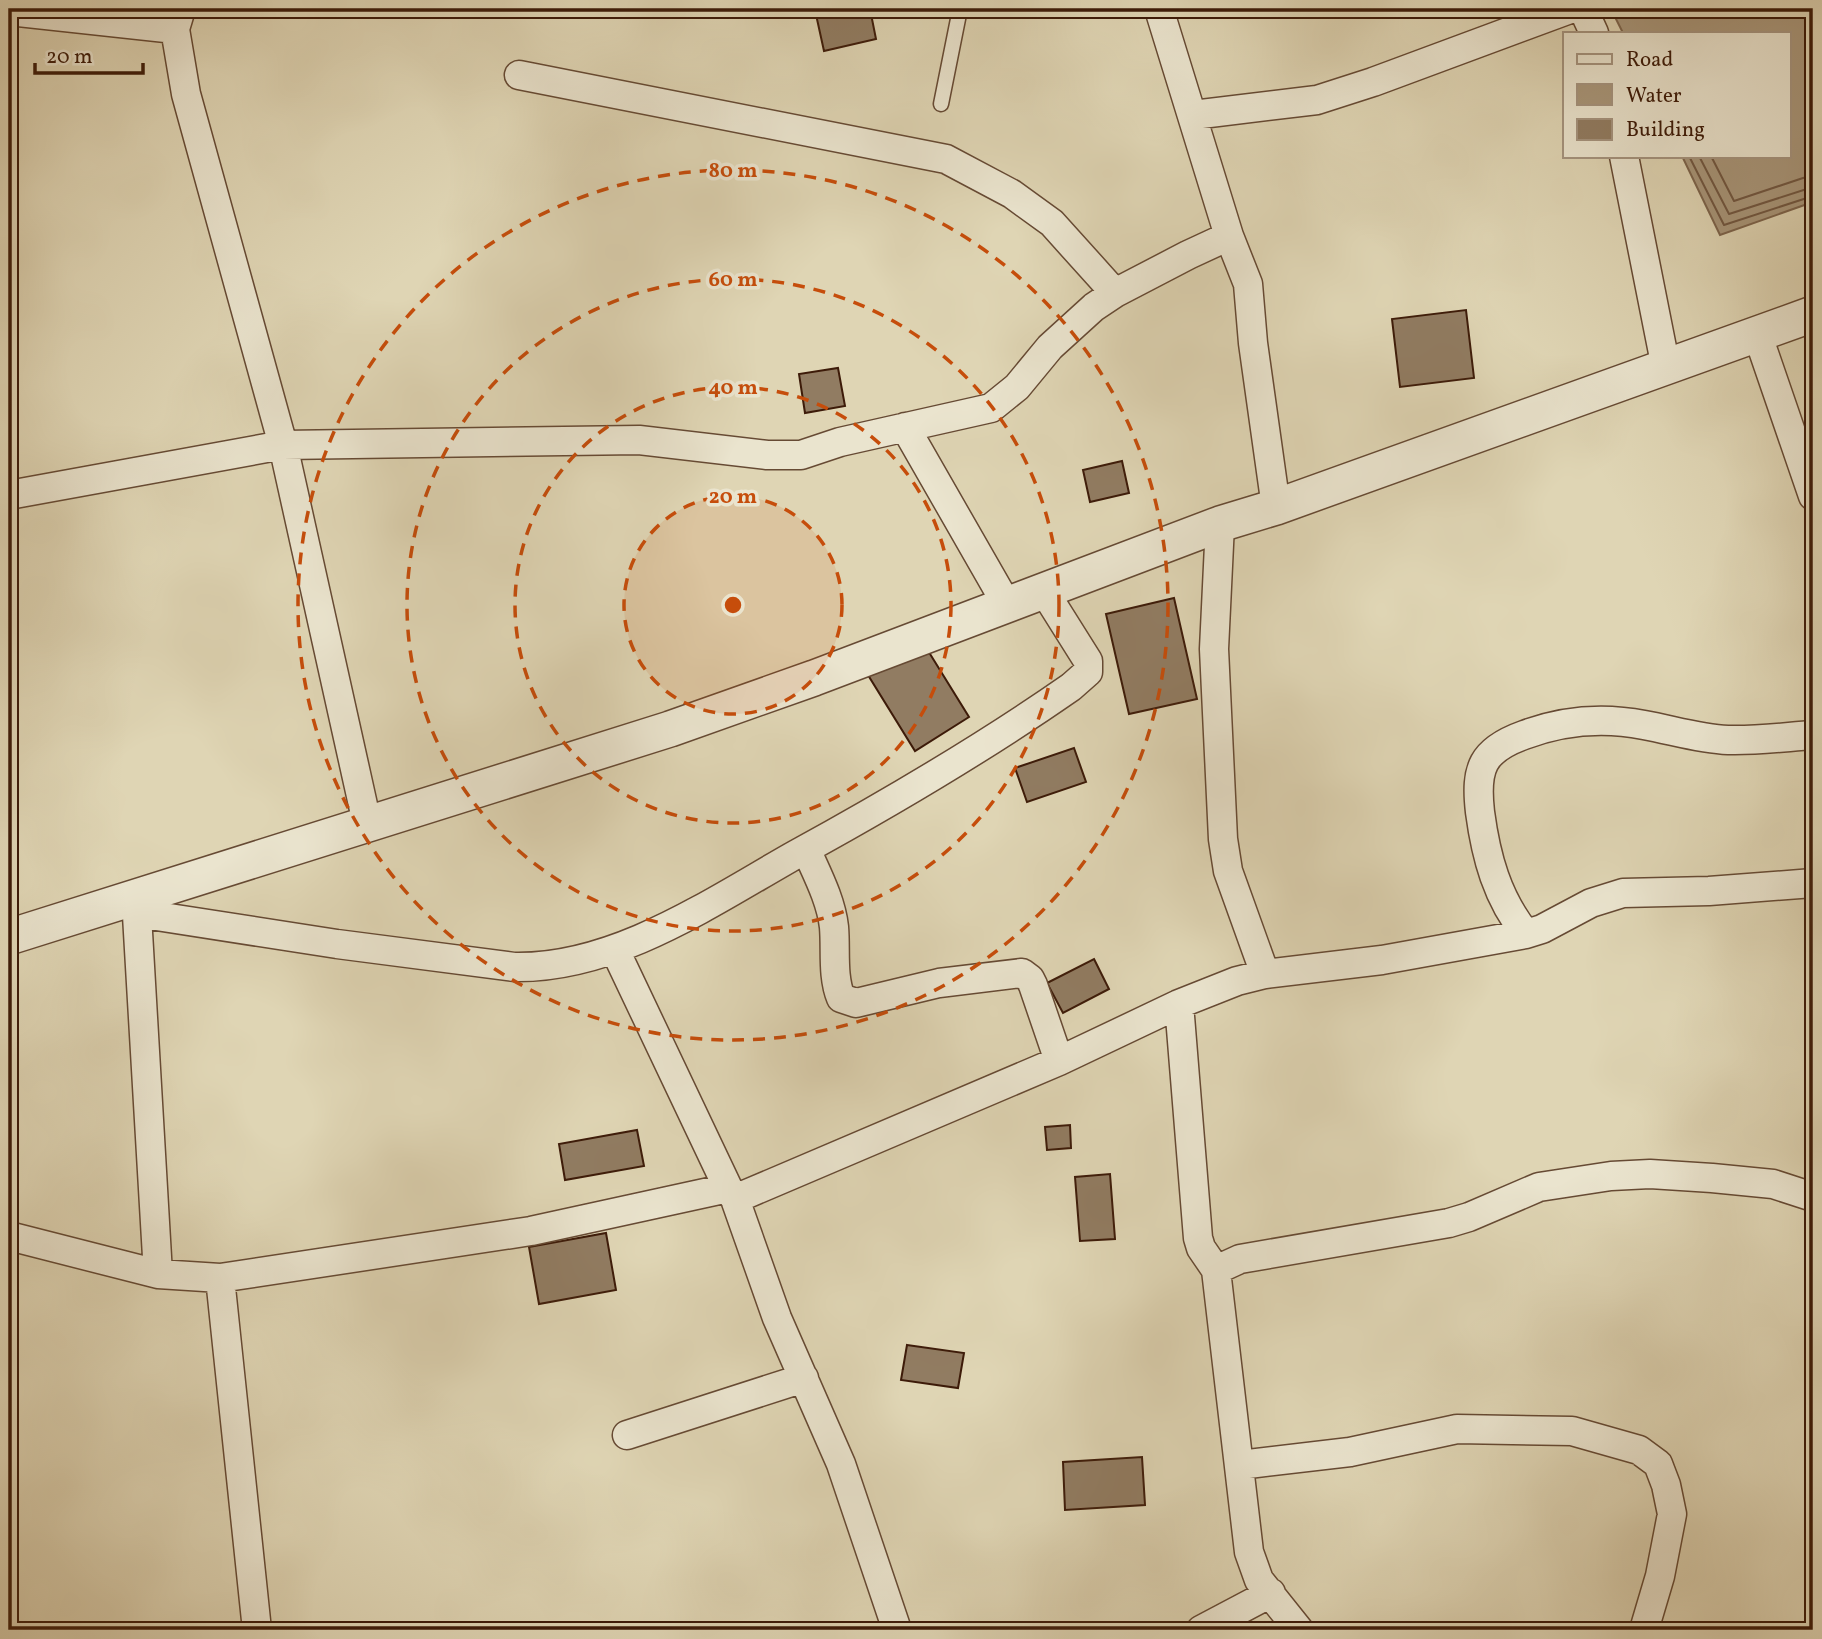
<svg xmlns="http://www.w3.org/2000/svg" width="1822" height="1639" viewBox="0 0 1822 1639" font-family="Vollkorn,serif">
<rect width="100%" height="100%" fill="#dfd5b4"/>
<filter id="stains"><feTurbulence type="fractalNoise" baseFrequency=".00286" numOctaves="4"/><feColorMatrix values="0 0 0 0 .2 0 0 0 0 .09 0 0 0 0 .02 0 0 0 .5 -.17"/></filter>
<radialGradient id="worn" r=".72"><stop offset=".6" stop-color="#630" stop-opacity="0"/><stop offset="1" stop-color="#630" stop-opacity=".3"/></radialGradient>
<!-- water -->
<path fill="#a8967a" stroke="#7d654d" stroke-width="2" d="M1611,9h202v193l-93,33 -38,-79h107v-123h-166z"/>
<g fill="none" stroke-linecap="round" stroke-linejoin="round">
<!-- shore -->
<path stroke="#725842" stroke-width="2" d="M1689,156l35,69 89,-29
M1699,156l30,58 84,-27
M1711,156l23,45 69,-23 10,-2"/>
</g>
<!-- building -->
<path fill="#917c62" stroke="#3d1b09" stroke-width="2" d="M819,9h51l6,30 -52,12 -9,-41z
M1466,310l8,68 -74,9 -8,-68z
M838,368l7,38 -40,7 -6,-39z
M1122,461l7,32 -39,9 -7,-32z
M1174,598l23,101 -68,15 -23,-100z
M922,641l47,76 -54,34 -47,-76z
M1074,748l12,34 -59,20 -12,-34z
M1094,959l15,30 -46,24 -16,-30z
M1070,1125l1,23 -24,2 -2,-23z
M637,1130l7,36 -79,14 -6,-36z
M1110,1174l5,65 -35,2 -5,-64z
M606,1233l10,57 -77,14 -10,-57z
M907,1345l57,8 -6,35 -57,-8z
M1142,1457l3,48 -80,5 -2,-48z"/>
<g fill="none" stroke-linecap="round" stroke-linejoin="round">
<!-- service casing -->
<g stroke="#664a34" stroke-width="17">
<path id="service" d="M941,104l19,-95"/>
</g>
<!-- minor casing -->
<g stroke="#664a34" stroke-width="31">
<path id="minor" d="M181,9l-6,20 11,65 97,351 84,378
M1159,9l70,227 19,48 5,59 23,164
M1583,9l11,24
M9,11l166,18
M519,75l427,84 66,35 40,29 63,70
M1193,115l124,-15 56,-18 197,-73
M1624,156l42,212
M1757,333l56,163
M905,427l102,178
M9,495l274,-50 356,-5 128,15h34l39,-13 151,-34 26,-21 33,-40 44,-40 21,-14 73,-38 41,-19
M1220,524l-6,125 9,190 5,32 37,103
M806,849c11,25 25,51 28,78 2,23 -2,49 7,71l15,5 83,-20 83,-10 8,6 3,6 26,76
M136,898l22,376 62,4 311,-47 197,-43
M137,913l200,31 177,23c101,2 196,-64 281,-112 95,-52 187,-106 276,-168l17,-15v-11l-44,-70
M1526,934c-29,-36 -40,-77 -46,-122 -5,-44 2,-62 44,-77 40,-15 79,-18 120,-10 28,5 56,14 84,15 28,1 57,-3 85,-5
M615,950l113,238 7,11 42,119 64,146 56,166
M1179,1004l19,234 3,10 15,22 33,282 10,28 40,50
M735,1199l324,-138 120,-57 58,-23 28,-7 117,-14 144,-26 16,-5 49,-26 32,-10 86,-2 104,-8
M9,1236l149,38
M1216,1270l24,-11 209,-36 20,-6 70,-30 72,-11 39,-2 62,4 61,6 40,13
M220,1278l37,352
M627,1435l177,-57
M1240,1465l110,-13 107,-23 115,2 67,19 19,14 8,21 6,29 -12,62 -16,54
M1201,1630l70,-37"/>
</g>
<!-- tertiary casing -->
<g stroke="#664a34" stroke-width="38">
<path id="tertiary" d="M9,937l661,-208 144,-51 406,-154 56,-17 537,-193"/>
</g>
<!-- service -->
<use href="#service" stroke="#eae4ce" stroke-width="14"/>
<!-- minor -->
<use href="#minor" stroke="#eae4ce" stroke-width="28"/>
<!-- tertiary -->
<use href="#tertiary" stroke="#eae4ce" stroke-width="35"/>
</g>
<!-- distance rings -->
<circle cx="733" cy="605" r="109" fill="#c64d0b" fill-opacity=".12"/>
<g fill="none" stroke="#c64d0b" stroke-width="3.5" stroke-dasharray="12 9">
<circle cx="733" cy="605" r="109"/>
<circle cx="733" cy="605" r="218"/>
<circle cx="733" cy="605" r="326"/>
<circle cx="733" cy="605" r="435"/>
</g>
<circle cx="733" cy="605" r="10" fill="#c64d0b" stroke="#eae4ce" stroke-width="3.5"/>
<g font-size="21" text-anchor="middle" font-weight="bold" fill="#c64d0b" stroke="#eae4ce" stroke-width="7" stroke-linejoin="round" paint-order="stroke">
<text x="733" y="177">80 m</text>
<text x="733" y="286">60 m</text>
<text x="733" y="394">40 m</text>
<text x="733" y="503">20 m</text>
</g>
<!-- margin -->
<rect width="1822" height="1639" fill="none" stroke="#dfd5b4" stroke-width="35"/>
<rect x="10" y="10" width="1801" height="1618" fill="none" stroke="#3d1b09" stroke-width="3.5"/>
<rect x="18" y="18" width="1787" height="1604" fill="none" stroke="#3d1b09" stroke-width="2"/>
<!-- legend -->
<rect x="1563" y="32" width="228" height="126" fill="#eae4ce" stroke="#a5947f" stroke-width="2"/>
<rect x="1577" y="54" width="35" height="10" fill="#eae4ce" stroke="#a5947f" stroke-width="2"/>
<text x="1626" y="66" font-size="21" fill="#3d1b09">Road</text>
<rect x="1577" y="84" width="35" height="21" fill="#a8967a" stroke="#a5947f" stroke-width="2"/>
<text x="1626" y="102" font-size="21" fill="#3d1b09">Water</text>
<rect x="1577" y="119" width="35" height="21" fill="#917c62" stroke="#a5947f" stroke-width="2"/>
<text x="1626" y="136" font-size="21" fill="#3d1b09">Building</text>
<!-- scale -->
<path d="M35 63v10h108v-10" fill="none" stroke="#3d1b09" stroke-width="3.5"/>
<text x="46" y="63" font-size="21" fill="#3d1b09" stroke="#eae4ce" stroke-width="5" paint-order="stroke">20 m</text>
<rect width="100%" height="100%" filter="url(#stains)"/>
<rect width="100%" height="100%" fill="url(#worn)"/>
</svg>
